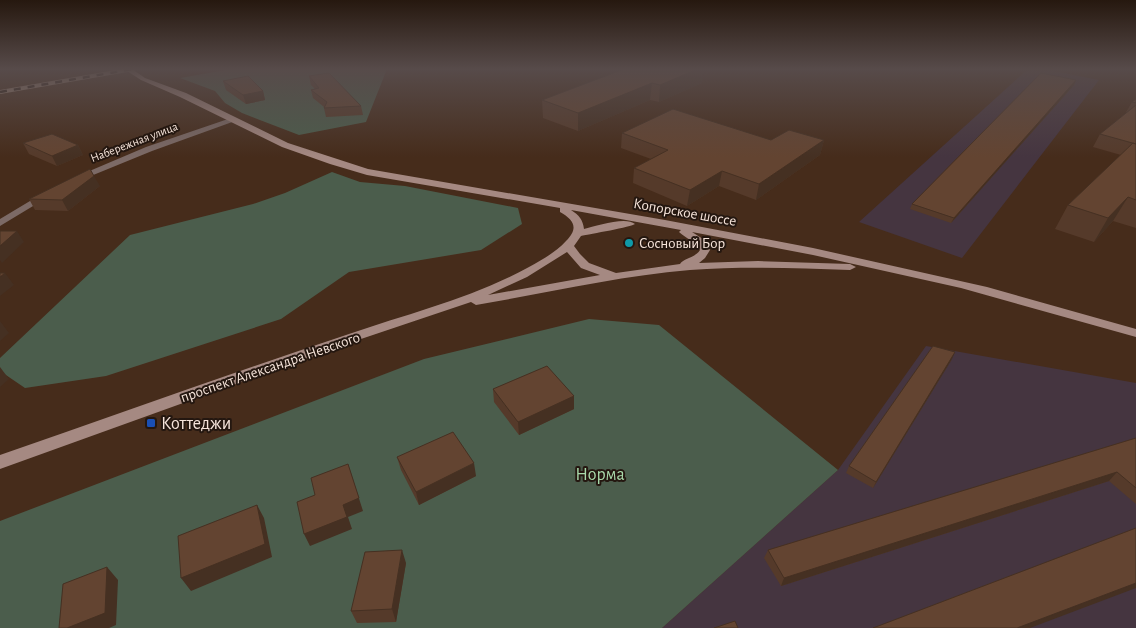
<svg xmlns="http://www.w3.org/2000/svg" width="1136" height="628" viewBox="0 0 1136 628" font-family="'Alegreya Sans',sans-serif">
<rect width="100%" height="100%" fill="#462c1b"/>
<!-- industrial -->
<path fill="#453540" d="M1028,69h16l55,11 -137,178 -103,-36z
M926,346l210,37v245h-474l176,-158z"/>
<!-- green -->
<path fill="#4b5d4c" d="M231,69h156l-21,53 -67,13 -57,-22 -17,-10 -10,-12 -35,-13z
M332,172l28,10 45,4 113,22 4,16 -41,26 -132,22 -68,47 -175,57 -81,12 -25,-17v-13l130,-123 123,-31 32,-11z
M589,319l70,6 179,145 -176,158h-662v-107l424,-162z"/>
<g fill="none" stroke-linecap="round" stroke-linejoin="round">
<!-- street -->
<path fill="#7c6a66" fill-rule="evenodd" d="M228,119l7,2 -83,30 -71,29h-6l-2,-2 73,-31z
M45,192l3,1v4l-48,29v-7z"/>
<!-- secondary -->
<path fill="#a58982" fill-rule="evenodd" d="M124,69h8l13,9 41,15 102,50 80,26 297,51 148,28 174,39 149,42v8l-175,-49 -148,-33 -121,-23 11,7 7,11 -5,8 -6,5 59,-2 92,3 6,3 -6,3c-53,-2 -107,-4 -160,0 -72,6 -143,23 -214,35l-5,-3 -113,38 -358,129v-14c116,-40 232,-82 349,-121 61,-21 124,-36 180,-67 13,-7 27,-15 37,-26 13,-13 8,-21 -6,-29v-4l-193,-33 -37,-11 -48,-17 -102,-50 -39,-17zM571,210l110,20 -2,2c7,7 16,8 21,18 -5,8 -16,8 -20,14l-64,9 -27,-10 -9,-9 -6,-8 7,-10c9,-2 51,-9 54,-12 -9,-8 -39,2 -51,5 -1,-9 -5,-14 -13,-19zM567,252l14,16 19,7 -112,20 39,-18z"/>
<!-- rail casing -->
<g stroke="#a28c7e" stroke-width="4">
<path id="rail" d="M0,92l133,-23"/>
</g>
<!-- rail -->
<use href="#rail" stroke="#241710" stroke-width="2.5" stroke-dasharray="7" stroke-linecap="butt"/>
</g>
<!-- wall -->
<path fill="#553a2a" d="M624,69l78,14 -43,19 -9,-2 -72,31 -35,-13 -1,-18z
M309,76l52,30 2,9 -37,2 -2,-9v-1l-11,-9 -2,-8 4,-1 -4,-4z
M1076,80l-2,5 -123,138 -41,-14 2,-5z
M223,81l40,10 2,9 -19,4 -20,-14z
M1136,99v129l-23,-7 -19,21 -39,-13 13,-24 53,-50 -28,-8 7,-13 25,-20 7,-12z
M622,133l149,7h53l-4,15 -64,45 -37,-14 -32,20 -54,-23 1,-15 17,-9 -30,-11z
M23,143l55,2 5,10 -26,11 -28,-12z
M100,186l-32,25 -33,-1 -6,-11z
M952,359l-79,129 -27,-15 3,-7z
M493,389l81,7v13l-55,26 -25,-33z
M1136,438v66l-27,-23 -328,105 -17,-28 4,-8z
M397,457l79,19 -57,29 -18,-35z
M406,563l-10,59 -39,1 -6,-12z"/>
<!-- shaded-wall -->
<path fill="#453022" d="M698,69h6l-2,14 -43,19 1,-17z
M1076,80l-2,5 -123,138 3,-5z
M652,83l-2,17 -72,31v-18z
M263,91l2,9 -19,4 -3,-9z
M824,140l-4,15 -64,45 3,-16z
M78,145l5,10 -26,11 -5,-10z
M722,171l-3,15 -32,20 3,-16z
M94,176l6,10 -32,25 -6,-11z
M1128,197l-15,24 -19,21 14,-24z
M17,231l7,11 -22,21 -2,-3v-14z
M5,273l9,12 -14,11v-19z
M0,321l9,12 -9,8z
M955,352l-3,7 -79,129 3,-6z
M0,367l9,12 -9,8z
M574,396v13l-55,26 -1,-13z
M474,463l2,13 -57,29 -3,-13z
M348,464l15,47 -15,6 4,12 -42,17 -6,-12z
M1117,472l-8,9 -328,105 3,-8z
M257,505l7,13 8,39 -81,34 -10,-13z
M402,550l4,13 -10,59 -4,-13z
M107,567l11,13 -2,45 -7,3h-42z
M1136,583v5l-106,40h-13z"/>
<!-- building -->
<path fill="#634431" stroke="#453022" d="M624,69h74l-38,16 -8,-2 -74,30 -36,-13z
M329,73l32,33 -37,2 3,-6 -16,-12 8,-2 -10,-12z
M1041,73l35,7 -122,138 -42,-14z
M248,76l15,15 -20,4 -20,-14z
M1136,99v4l-4,-1z
M1136,105v39l-36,-10z
M673,109l98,31 18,-10 35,10 -65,44 -37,-13 -32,19 -56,-22 34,-18 -46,-17z
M52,134l26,11 -26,11 -29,-13z
M1133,143l3,1v56l-8,-3 -20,21 -40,-13z
M90,169l4,7 -32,24 -33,-1z
M0,231h17l-17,15z
M0,273h5l-5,4z
M933,346l22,6 -79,130 -27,-16z
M547,366l27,30 -56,26 -25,-33z
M453,432l21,31 -58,29 -19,-35z
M1136,438v50l-19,-16 -333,106 -16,-28z
M348,464l11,34 -16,7 4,12 -43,17 -7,-32 18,-7 -4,-17z
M257,505l8,39 -84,34 -3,-42z
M1136,528v55l-119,45h-144z
M402,550l-10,59 -41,2 14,-59z
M107,567l-2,46 -38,15h-8l4,-44z
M735,621l3,7h-24z"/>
<!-- sky -->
<linearGradient id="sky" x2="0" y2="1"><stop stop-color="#26180f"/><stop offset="0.44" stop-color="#574b4a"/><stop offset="1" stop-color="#574b4a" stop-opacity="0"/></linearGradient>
<rect width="1136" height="157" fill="url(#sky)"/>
<!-- markers -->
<circle fill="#0f9aa8" stroke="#241710" stroke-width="2" cx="629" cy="243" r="5"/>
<rect fill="#1a4fb4" stroke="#241710" stroke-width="2" x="146" y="418" width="10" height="10" rx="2.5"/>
<g text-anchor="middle" stroke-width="4" stroke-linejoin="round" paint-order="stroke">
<!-- far-street labels -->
<g font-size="12" fill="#f6e4da" stroke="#241710">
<text transform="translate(134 142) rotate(-21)" y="4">Набережная улица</text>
</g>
<!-- street labels -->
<g font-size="15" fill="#f6e4da" stroke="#241710">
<text transform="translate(685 212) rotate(10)" y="5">Копорское шоссе</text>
<text transform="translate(270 367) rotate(-19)" y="5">проспект Александра Невского</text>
</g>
<!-- poi labels -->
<g font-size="15" fill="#f6e4da" stroke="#241710" text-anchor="start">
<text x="639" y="248">Сосновый Бор</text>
</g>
<!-- near-poi labels -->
<g font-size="18" fill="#f6e4da" stroke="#241710" text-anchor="start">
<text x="161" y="429">Коттеджи</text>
</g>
<!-- near-park labels -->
<g font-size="18" fill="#a9daab" stroke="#241710">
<text x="600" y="480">Норма</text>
</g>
</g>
</svg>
